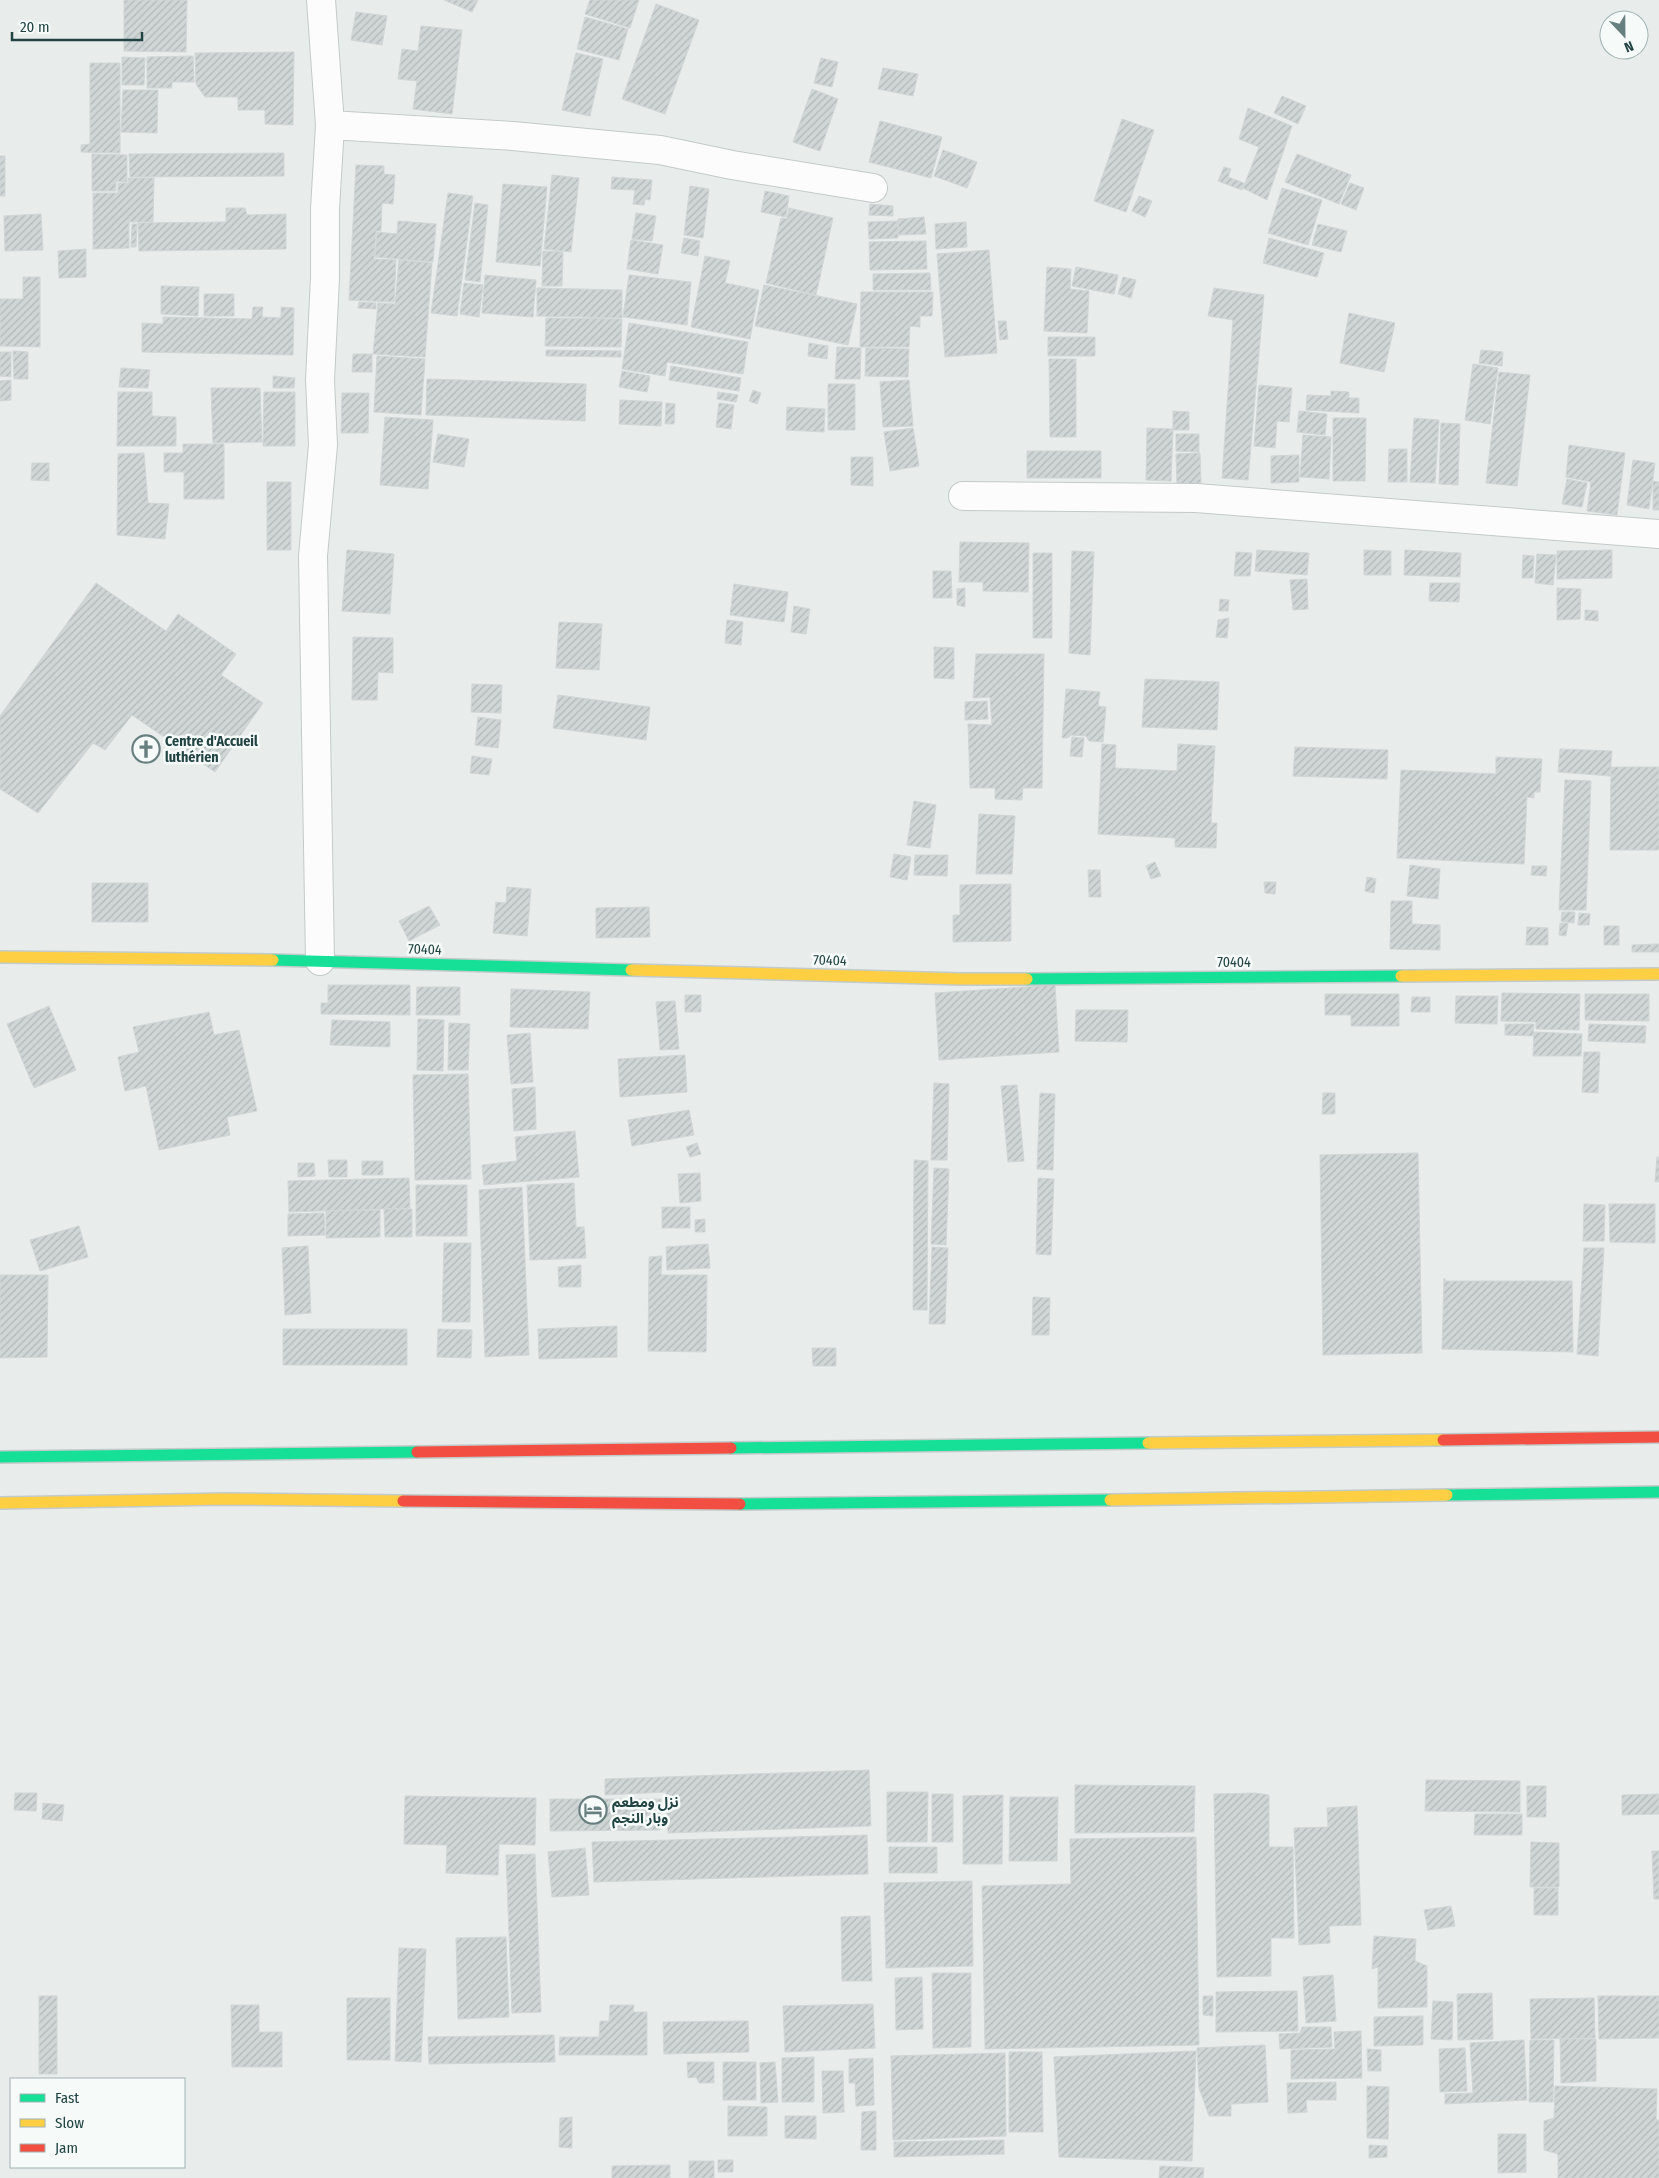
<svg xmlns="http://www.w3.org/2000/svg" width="1659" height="2178" viewBox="0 0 1659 2178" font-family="'Fira Sans Condensed','Noto Sans Arabic',sans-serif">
<defs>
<pattern id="building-hatch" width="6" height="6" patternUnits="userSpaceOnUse" patternTransform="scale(1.25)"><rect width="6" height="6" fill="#cfd6d5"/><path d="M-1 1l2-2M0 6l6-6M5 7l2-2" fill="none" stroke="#b1b9b8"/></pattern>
</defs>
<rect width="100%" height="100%" fill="#e8edec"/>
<!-- building -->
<path fill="url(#building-hatch)" stroke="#d0d6d5" d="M124,0h63l-1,52 -62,-1z
M444,0h34l-6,12z
M590,0h49l-9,28 -45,-14z
M656,4l43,16 -34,94 -43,-15z
M356,12l31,4 -5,29 -31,-5z
M585,17l43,12 -9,31 -42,-11z
M421,26l41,4 -10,84 -39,-5 4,-28 -19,-2 4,-30 16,2z
M294,52l-1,73 -28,-1v-14h-27v-13h-33l-9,-13 -1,-31z
M576,53l27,6 -13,57 -28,-6z
M193,56l1,26h-22v6h-25v-31z
M122,57l23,1 -1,27h-22z
M821,58l17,4 -6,25 -18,-4z
M90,63h30v90l-39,-1v-7l9,-1z
M883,68l35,6 -5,22 -35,-7z
M812,89l26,10 -18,52 -27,-9z
M123,90h35l-1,43 -36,-1z
M1282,96l24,10 -8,18 -24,-11z
M1248,108l44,18 -25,74 -24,-12 16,-41 -20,-8z
M1122,119l32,11 -28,82 -32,-11z
M880,121l62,16 -11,41 -62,-16z
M943,150l34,12 -10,26 -33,-12z
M284,153v23l-154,1 -1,-23z
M92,154l35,1v27l-11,-1v10h-24z
M1297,154l54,21 -12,29 -54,-22z
M0,156h5v40h-5z
M356,165l28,1v8l11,1 -2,29 -11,-1 -1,28h-5l-2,28 22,1 -2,42 -45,-2z
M1224,167l7,2 -3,8 16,6 -2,7 -24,-9z
M552,175l27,3 -8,74 -27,-3z
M612,177l40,3 -2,20 -5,-1 -1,6 -11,-1 2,-14 -24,-1z
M128,178h26l-1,44h-24v26l-36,1v-56h25v-10h11z
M1350,183l14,5 -8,22 -15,-6z
M503,184l44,3 -7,79 -44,-4z
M690,186l19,3 -6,49 -19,-3z
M1282,188l40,12 -14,45 -40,-12z
M765,191l24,5 -3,21 -25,-5z
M448,193l25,3 -16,120 -26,-3z
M1139,196l13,5 -7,16 -13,-6z
M475,203l13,2 -8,77 -15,-2z
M870,204l23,2v10l-24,-1z
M226,208h19l2,7 39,-1v35l-147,2 -1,-28 88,-1z
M789,208l44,10 -17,77 -50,-12 15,-65 6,1z
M636,213l20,3 -4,25 -20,-2z
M41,214l2,36 -38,1 -1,-35z
M924,217l2,17 -28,1v-16z
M398,221l38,3 -3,38 -58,-5 2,-25 20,2z
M898,221v17l-29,1 -1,-17z
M966,222l1,25 -31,2 -1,-25z
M132,224h5l-1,23h-5z
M1318,224l29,7 -6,21 -29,-7z
M684,238l16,3 -2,15 -17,-3z
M1269,238l55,15 -7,24 -54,-14z
M631,240l32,5 -5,29 -31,-5z
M926,241l1,28 -57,1 -1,-28z
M86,249v28l-27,1 -1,-27z
M989,250l8,103 -52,4 -8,-103z
M543,251l20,1 -1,34h-20z
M705,256l25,5 -5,22 34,7 -9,49 -59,-12z
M399,260l33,3 -7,94 -52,-3 5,-51 17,1z
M1047,267l24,2 -1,20 19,2 -2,42 -43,-2z
M1076,267l42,8 -4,19 -42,-8z
M930,273l1,17h-58v-16z
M485,275l51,5 -3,37 -51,-4z
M629,275l62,7 -4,43 -64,-8z
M23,277h17v70l-40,-1v-47h23z
M1123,277l13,3 -5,18 -13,-4z
M464,283l19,2 -4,32 -19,-3z
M764,285l93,19 -9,41 -93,-19z
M161,286l38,1 -1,29 -37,-2z
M537,288l85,2v28l-85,-2z
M1214,288l50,7 -16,185 -26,-2 11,-158 -25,-4z
M861,292h72l-1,24h-12v11l-10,-1 -1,21h-49z
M204,294h30v22h-30z
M359,302l17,1v6l-18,-1z
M253,307h10l-1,10 19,1v-11l13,1 -1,47 -151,-3v-29l21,1v-7l89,2z
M1349,313l46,10 -11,49 -44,-9z
M546,318l76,1 -1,28 -76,-1z
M998,321h8l2,18 -8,1z
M629,323l119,19 -5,32 -76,-12 -2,14 -43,-7z
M1048,337h47v19h-47z
M809,343l19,3 -1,13 -19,-3z
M837,347l24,1 -1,31h-25z
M866,348l43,1 -1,28 -43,-1z
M546,350l75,1v6l-75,-1z
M1481,350l22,2 -1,14 -23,-3z
M13,351l15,1v27h-14z
M0,352h11v25l-11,-1z
M353,354h19v18h-20z
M377,356l48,3 -4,56 -47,-3z
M1049,359h27v78h-26z
M1473,364l25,4 -8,56 -25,-4z
M671,366l70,12 -2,13 -70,-11z
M121,368l29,2 -2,18 -29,-1z
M622,371l28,5 -3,16 -28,-5z
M1499,372l31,3 -13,111 -31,-3z
M273,376l22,2 -1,10h-21z
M427,379l159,5 -1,37 -159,-6z
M11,380v20l-11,1v-20z
M909,380l4,46 -30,1 -3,-45z
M828,384h27v46h-27z
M1259,385l33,3 -3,34 -12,-1 -2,27 -21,-2z
M211,388h49l2,54 -49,1z
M753,390l8,3 -4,11 -8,-3z
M1331,391l18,1v6h10v15l-53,-3 1,-15 24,1z
M118,392h34v24l24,1v29h-59z
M264,392h31v54h-32z
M718,392l20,3 -2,7 -19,-3z
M342,393h27l-1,40h-27z
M620,400l42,2 -1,24 -42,-2z
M666,403l9,1 -1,20h-9z
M719,403l15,2 -3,24 -15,-2z
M787,407l38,2 -1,23 -38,-2z
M1173,411l16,1v18h-16z
M1299,411l28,3 -2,21 -28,-3z
M385,417l48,3 -5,69 -48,-4z
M1333,418h33l-1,63h-32z
M1414,418l25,2 -4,63 -25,-1z
M1441,423l19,1 -2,61 -19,-1z
M913,428l6,38 -29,5 -6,-39z
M1147,428l26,1 -2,52 -25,-1z
M438,434l31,5 -5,28 -31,-5z
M1176,434h23v18l-23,-1z
M1303,435l28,2 -2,42 -29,-2z
M183,444h41v55h-40v-27h-20v-19h19z
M1569,445l56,8 -8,62 -30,-4 4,-29 -25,-5z
M1389,449h18v33h-19z
M1027,451h74v27h-74z
M144,453l4,50 21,1 -4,35 -48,-4 1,-81z
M1200,453l1,30 -24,1 -1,-30z
M1299,455v27l-28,1v-27z
M851,457h22v29l-22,-1z
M1633,460l22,3 -6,46 -22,-4z
M32,463h17v18l-18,-1z
M1567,479l20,4 -5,24 -20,-3z
M1653,481l6,1v28h-6z
M267,482h24v68h-24z
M960,542l69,1 -1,49 -45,-1v-9h-24z
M347,550l47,4 -4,60 -48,-3z
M1257,550l52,3 -2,22 -52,-4z
M1364,550l27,1v24h-27z
M1405,550l56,3 -1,24 -56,-2z
M1612,550v28l-55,1v-28z
M1072,551l22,1 -4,103 -21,-2z
M1236,552l16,1 -2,23h-16z
M1033,553h19v85h-19z
M1537,554l19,1 -3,30 -18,-2z
M1523,555l11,1 -1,22h-11z
M933,571h18l1,27h-19z
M1307,579l1,30 -15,1 -3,-30z
M96,583l70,48 12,-17 58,40 -15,21 42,28 -48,69 -83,-57 -27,35 -12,-7 -55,70 -38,-24v-73z
M1430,583h30l-1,19 -30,-1z
M734,584l54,8 -4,30 -54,-7z
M965,588v19l-8,-2v-16z
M1557,588l24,1 -1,30 -23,1z
M1220,599l9,1 -1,11h-9z
M794,606l16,3 -4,25 -15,-2z
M1585,610l13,1v10l-13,-1z
M1229,618l-2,20 -11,-1 2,-17z
M727,620l16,2 -2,23 -16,-2z
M559,622l43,2 -3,46 -43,-2z
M353,637l40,1v35l-15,-1 -1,28h-25z
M934,647l20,1v31l-20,-1z
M976,654h68l-2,134h-19l-1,12 -27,-1v-11h-25l-2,-64 24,1 -2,-28 -17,1z
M1145,679l74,3 -2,48 -75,-3z
M472,684l30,1 -1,28 -30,-1z
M1066,689l34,3 -2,14 8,1 -3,35 -14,-1 -3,-5 -15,-1 -3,3h-6z
M558,695l92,12 -4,33 -93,-12z
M987,701l1,18 -23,1v-18z
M478,717l23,3 -3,28 -23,-3z
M1072,737l12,1 -2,19 -12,-1z
M1102,744l14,1 -1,23 62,3 1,-27 37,2 -4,77h6l-1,25 -41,-1v-9l-77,-4z
M1295,747l93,3 -1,29 -94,-3z
M1560,749l52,2 -2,25 -52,-4z
M472,756l20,3 -3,16 -19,-2z
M1496,757l46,2 -2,33h-6v6l-7,-1 -3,67 -127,-6 4,-88 95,4z
M1611,767h48v83h-49z
M1565,780l26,1 -5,129h-27z
M914,801l22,4 -6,43 -23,-3z
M979,814l36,2 -3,58h-36z
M894,854l17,3 -4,23 -17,-3z
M915,855h33l-1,21 -33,-1z
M1155,862l6,14 -10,3 -5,-13z
M1410,865l30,4 -2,30 -31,-3z
M1532,866h15l-1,10 -15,-1z
M1088,870h12l1,27h-12z
M1367,877l9,2 -2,14 -9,-2z
M1264,882h12l-1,12 -10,-1z
M92,883h56v39h-56z
M1011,884v57l-58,1v-27h7v-30z
M507,887l24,2 -4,47 -34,-3 3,-31 10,1z
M1391,901h21v23l28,1v25l-50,-1z
M429,906l11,19 -31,16 -10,-20z
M649,907l1,30 -54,1v-30z
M1562,912h13l-1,11 -13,-2z
M1579,913l11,1 -1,11h-11z
M1560,923h8l-2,13 -7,-1z
M1604,926h15v19h-15z
M1527,927l21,1v17h-22z
M1659,944v8h-27v-7z
M328,985h82v30l-89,-1v-11h7z
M1055,985l4,67 -120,8 -4,-67z
M417,987h43v28h-44z
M511,989l79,3 -2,37 -78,-2z
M1502,993l78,1 -1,36 -43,-1v-7l-35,-1z
M1325,994h74v32h-48v-11h-26z
M1585,994h64v27l-64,-1z
M685,995h16v17h-16z
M1456,996h42l-1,28 -42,-1z
M1412,997h18v15h-19z
M675,1001l4,48 -19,1 -4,-48z
M49,1006l27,64 -42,18 -27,-64z
M1076,1010h52l-1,32 -52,-1z
M209,1012l5,23 25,-5 18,81 -30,6 3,18 -71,15 -13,-64 -21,5 -7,-34 21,-5 -6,-25z
M418,1019l26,1 -1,51 -26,-1z
M332,1020l58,2v25l-60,-2z
M449,1023l21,1 -2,46h-20z
M1505,1024h29l-1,12 -28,-1z
M1589,1024l57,2 -1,17 -57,-2z
M1534,1032l48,2 -1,22h-48z
M530,1033l3,49 -22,2 -4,-49z
M1584,1052h16l-2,41 -16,-1z
M685,1055l2,37 -67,5 -2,-38z
M468,1074l3,105 -56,1 -2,-105z
M934,1083l15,1 -2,76h-16z
M1017,1085l7,76 -16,1 -7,-76z
M535,1087l1,42 -22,2 -2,-42z
M1040,1093l15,1 -2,76 -16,-1z
M1323,1093h12v21h-13z
M689,1110l5,25 -62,11 -4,-26z
M575,1131l4,46 -95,8 -2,-20 35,-4 -2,-24z
M697,1143l4,11 -11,3 -4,-10z
M1418,1153l4,200 -99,2 -3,-200z
M1657,1157h2v25h-4z
M328,1160h19v17h-18z
M914,1160l14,1 -1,149h-14z
M362,1161h21v14h-21z
M298,1163h16l1,13 -17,1z
M934,1168l15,1 -3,76 -15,-1z
M700,1173l1,28 -21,2 -2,-29z
M409,1178l1,30 -121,4 -1,-31z
M1038,1178l16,1 -3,76 -15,-1z
M574,1183l2,44h8l2,31 -56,2 -3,-75z
M416,1185h51v51h-51z
M522,1187l7,168 -44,2 -6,-167z
M1584,1204l21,1 -1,36h-21z
M1609,1204h46v39l-45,-1z
M662,1207h28v21h-28z
M384,1209h28v28h-27z
M380,1210v27l-54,1v-27z
M324,1213l1,22 -37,1v-22z
M705,1219v13h-10v-12z
M79,1226l9,31 -48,14 -10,-31z
M444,1243h27l-1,79h-28z
M708,1244l2,24 -43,2 -1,-23z
M308,1246l3,67 -26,2 -3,-67z
M932,1247l16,1 -3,76h-16z
M1584,1248h20l-6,108 -21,-2z
M662,1256l-1,19h46l-1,77 -58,-1 1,-94z
M581,1265v22h-22l-1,-20z
M0,1275h48l-1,82 -47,1z
M1444,1278l2,3h126l1,71 -131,-3z
M1033,1297l17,1 -1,37h-17z
M617,1326v31l-78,2 -1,-30z
M283,1329h124v36h-124z
M438,1329l34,1 -1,28 -34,-1z
M812,1348h24v18h-23z
M869,1770l2,56 -203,7 -2,-41 -61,3v-16z
M1426,1780l94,1v31l-95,-1z
M1075,1785l120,1 -1,46 -119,1z
M1527,1786h19v31h-19z
M887,1792h41l-1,50h-40z
M15,1793h22l-1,18 -22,-1z
M1255,1793l14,2v52h24l1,91h-23v38l-54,1 -3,-183z
M932,1794h21v48h-21z
M1659,1794v20l-37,1v-20z
M1003,1795l-1,69h-39v-68z
M405,1796l131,2 -1,47 -36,-1 -1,31 -52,-2 1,-28 -43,-1z
M1010,1797h48l-1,64h-48z
M550,1799h111l-1,31 -110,1z
M43,1803l21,2 -2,16 -20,-2z
M1357,1806l4,119 -32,1 1,17 -31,2 -5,-117 34,-1 -1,-19z
M1475,1814h47v21h-48z
M867,1835l1,39 -274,8 -2,-40z
M1196,1837l3,208 -214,4 -3,-163 89,-2 -1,-45z
M1531,1842l28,1v44h-29z
M889,1847h48v26h-48z
M585,1848l4,47 -37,2 -4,-45z
M1652,1851h7v48h-5z
M535,1854l6,158 -29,1 -6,-158z
M972,1881l1,85 -87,2 -2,-85z
M1534,1888h24v27h-24z
M1451,1906l4,20 -27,4 -4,-20z
M870,1916l2,65h-30l-1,-64z
M1374,1936l42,3 -1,22 12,5v41l-49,1v-41l-6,2z
M506,1937l3,80 -51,2 -2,-81z
M399,1948l27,1 -5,113 -26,-1z
M932,1973h39v74l-38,1z
M1333,1975l3,46 -30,2 -3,-46z
M922,1977l1,52 -27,1 -1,-52z
M1297,1991l1,40 -82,1v-40z
M1492,1993l1,46 -35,1 -1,-46z
M39,1996h18v78h-18z
M1203,1996h10v20l-10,-1z
M1598,1996h61v42l-60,1z
M347,1998h43v62h-43z
M1594,1998l1,40 -64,1 -1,-40z
M1433,2001l20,1 -1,38 -21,-1z
M873,2004l2,44 -90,4 -2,-46z
M231,2005h28v27h23v35h-50z
M610,2005h24l-1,7h14v43h-88l1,-18h39l1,-16h9z
M1423,2016v29l-49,1v-29z
M748,2021l1,31 -85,2 -1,-32z
M1302,2027h29l1,20 -52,2 -1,-15 21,-1z
M1361,2031l1,47 -71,1v-29l44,-1 -1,-17z
M554,2035l1,27 -126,2 -1,-27z
M1560,2039h36v42l-35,2z
M1524,2040l3,60 -82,4v-10l28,-1 -3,-50z
M1530,2040h24l-1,62h-24z
M1265,2045l3,57 -37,2v12h-22l-10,-28 -2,-40z
M1465,2048l2,43 -27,1 -1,-43z
M1367,2049l14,1v21h-13z
M1196,2051l-4,110 -133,-4 -5,-100z
M1009,2052h33l1,80h-34z
M1005,2053l1,83 -113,4 -2,-84z
M814,2057v45h-32v-44z
M873,2058l1,47 -18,1 -1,-23h-6v-24z
M687,2062h27v21h-15l-3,-6 -8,1z
M723,2062h33v38h-33z
M775,2062l3,40 -17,1 -1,-40z
M822,2071h21l1,41 -21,1z
M1336,2082v18h-30l1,12 -19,1 -1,-30z
M1367,2086l22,1 -1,52 -21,-1z
M1555,2086l102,3 -1,31h3v58h-101v-24l-14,-4v-29l10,-3z
M728,2106l39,1v29h-39z
M876,2111v39h-15l1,-38z
M785,2116h31v23l-31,-1z
M572,2117v31l-13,-1 1,-29z
M1498,2134h28v38l-28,1z
M1004,2140v14l-110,3v-15z
M1369,2145l18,1v11l-18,1z
M718,2160h15v12h-15z
M689,2161h25v17h-25z
M670,2165v13h-58v-12z
M1160,2166l44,2 -1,10h-44z"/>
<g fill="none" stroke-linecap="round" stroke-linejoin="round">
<!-- street casing -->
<g stroke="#c4cac9" stroke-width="30">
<path id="street" d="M330,125l183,11 147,14 72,15 141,23
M963,496l233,2 463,36
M320,961l-7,-405 10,-111 -3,-65 5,-102v-69l5,-84 -9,-125"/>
</g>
<!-- fast casing -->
<g stroke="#c3cbca" stroke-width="14">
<path id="fast" d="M273,960l358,10
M1027,979l374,-3
M731,1448l417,-5
M0,1457l417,-5
M1447,1495l212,-3
M740,1504l370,-4"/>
</g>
<!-- slow casing -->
<g stroke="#c3cbca" stroke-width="14">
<path id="slow" d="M0,957l273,3
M631,970l331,9h65
M1401,976l258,-2
M1148,1443l295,-3
M1110,1500l337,-5
M0,1503l223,-4 180,2"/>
</g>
<!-- jam casing -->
<g stroke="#c3cbca" stroke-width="14">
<path id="jam" d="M1443,1440l216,-3
M417,1452l314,-4
M403,1501l337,3"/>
</g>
<!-- street -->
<use href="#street" stroke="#fcfcfc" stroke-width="28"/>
<!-- fast -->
<use href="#fast" stroke="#16e098" stroke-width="11"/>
<!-- slow -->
<use href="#slow" stroke="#ffcf43" stroke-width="11"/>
<!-- jam -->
<use href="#jam" stroke="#f24e42" stroke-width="11"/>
</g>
<!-- icons -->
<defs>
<g id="church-ring" transform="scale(1.4375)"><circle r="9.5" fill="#f6fbfa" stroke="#677f7e" stroke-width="1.5"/><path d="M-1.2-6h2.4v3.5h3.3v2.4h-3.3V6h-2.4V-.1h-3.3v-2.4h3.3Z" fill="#677f7e"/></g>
<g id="hotel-ring" transform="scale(1.4375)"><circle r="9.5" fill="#f6fbfa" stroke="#677f7e" stroke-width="1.5"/><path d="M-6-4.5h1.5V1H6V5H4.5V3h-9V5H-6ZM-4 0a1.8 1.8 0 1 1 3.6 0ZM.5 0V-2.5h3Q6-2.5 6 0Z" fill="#677f7e"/></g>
</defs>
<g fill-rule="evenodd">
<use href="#church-ring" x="146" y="749"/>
<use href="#hotel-ring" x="593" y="1810"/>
</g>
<g text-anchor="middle" stroke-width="5" stroke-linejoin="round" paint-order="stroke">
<!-- poi labels -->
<g font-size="14" font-weight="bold" fill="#214443" stroke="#f6fbfa" text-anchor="start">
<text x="165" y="746">Centre d'Accueil<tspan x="165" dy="16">luthérien</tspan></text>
<text x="612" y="1807">نزل ومطعم<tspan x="612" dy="16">وبار النجم</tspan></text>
</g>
<!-- street labels -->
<g font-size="14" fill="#214443" stroke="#f6fbfa">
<text transform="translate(425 949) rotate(2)" y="5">70404</text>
<text transform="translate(830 960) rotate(2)" y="5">70404</text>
<text x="1234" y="967">70404</text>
</g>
</g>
<!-- legend -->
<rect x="10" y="2078" width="175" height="90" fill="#f6fbfa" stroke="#a1b2b1"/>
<rect x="20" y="2094" width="25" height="8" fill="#16e098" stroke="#a1b2b1"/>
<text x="55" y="2103" font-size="15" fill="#214443">Fast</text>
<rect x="20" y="2119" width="25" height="8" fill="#ffcf43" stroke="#a1b2b1"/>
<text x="55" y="2128" font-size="15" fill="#214443">Slow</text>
<rect x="20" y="2144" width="25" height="8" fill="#f24e42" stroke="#a1b2b1"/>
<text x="55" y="2153" font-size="15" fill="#214443">Jam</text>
<!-- north arrow -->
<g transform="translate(1624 35) rotate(158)"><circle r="24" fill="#f6fbfa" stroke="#a1b2b1"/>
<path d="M0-4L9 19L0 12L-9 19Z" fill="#677f7e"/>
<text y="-8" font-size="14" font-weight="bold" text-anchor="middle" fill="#214443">N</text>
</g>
<!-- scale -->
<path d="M12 32v8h130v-8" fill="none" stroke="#214443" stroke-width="2.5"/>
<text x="20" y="32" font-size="15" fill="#214443" stroke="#f6fbfa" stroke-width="4" paint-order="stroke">20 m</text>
</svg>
